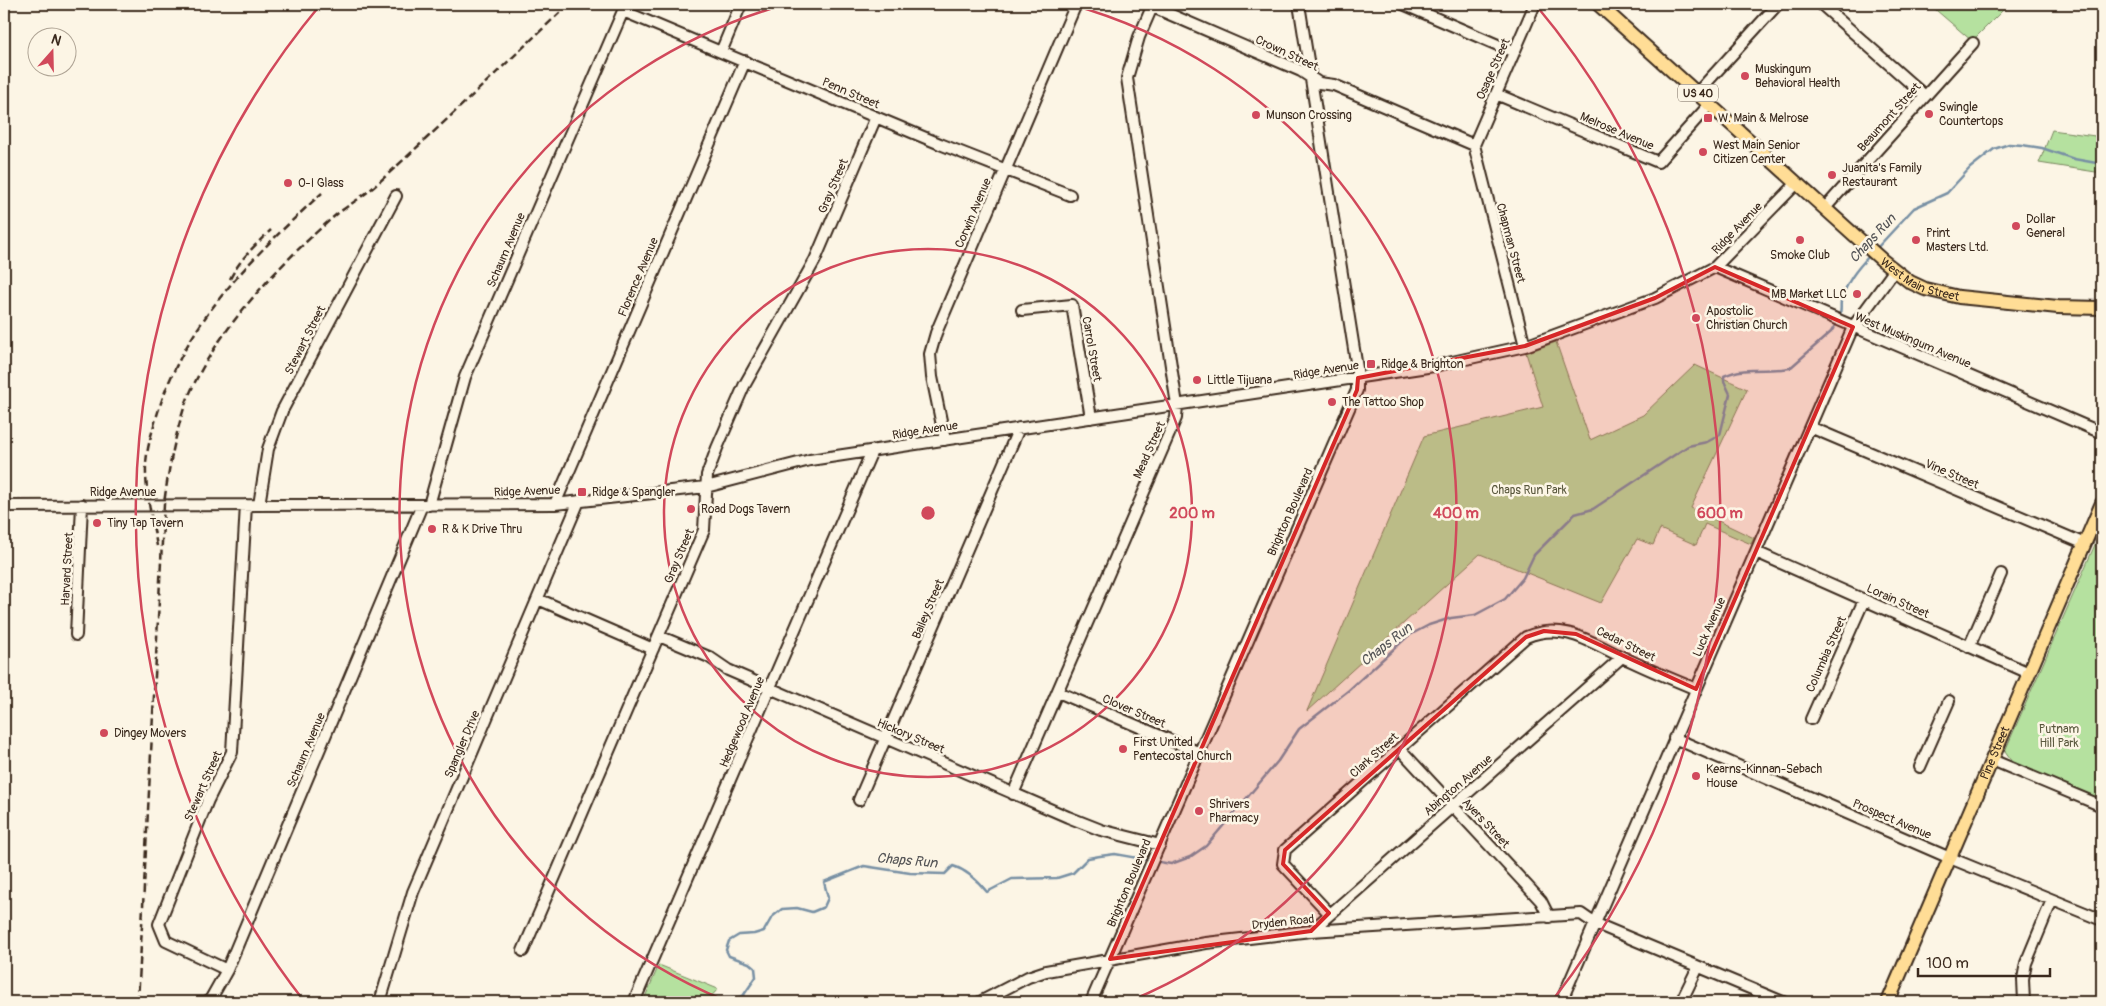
<svg xmlns="http://www.w3.org/2000/svg" width="2106" height="1006" viewBox="0 0 2106 1006" font-family="Pangolin,sans-serif">
<rect width="100%" height="100%" fill="#fcf5e5"/>
<filter id="ink" filterUnits="userSpaceOnUse"><feTurbulence type="fractalNoise" baseFrequency=".02" numOctaves="2"/><feDisplacementMap in="SourceGraphic" scale="10" xChannelSelector="R" yChannelSelector="G"/><feConvolveMatrix kernelMatrix="1 2 1 2 8 2 1 2 1" color-interpolation-filters="sRGB"/></filter>
<g filter="url(#ink)">
<!-- green -->
<path fill="#b5e19f" stroke="#78865e" d="M1929,4h80l-37,37z
M2052,130l50,7v36l-63,-10z
M1556,342l34,98 53,-25 52,-50 52,24 -56,119 63,30 -3,6 -46,-20 -9,21 -36,-16 -7,16 -16,-6 -36,64 -121,-49 -173,157 117,-275 119,-29 -17,-54z
M2097,540l5,2v259l-87,-36 -10,-14z
M659,965l59,24 -12,13h-63z"/>
<g fill="none" stroke-linecap="round" stroke-linejoin="round">
<!-- stream -->
<path stroke="#7890a4" stroke-width="2.5" d="M1876,249l38,-41 33,-15 23,-25 24,-19 15,-5 13,1 20,3 32,11 28,5
M1839,317c3,-6 1,-10 2,-16 6,-20 15,-31 29,-46
M1154,861l17,3 19,-7 16,-11 72,-85 21,-32 50,-39 59,-54 21,-11 22,-7 24,-3 30,-16 18,-21 11,-23 41,-41 18,-5 95,-63 19,-4 13,-7 10,-41 -6,-13v-5c21,-10 44,-4 66,-8l41,-36 6,-10
M718,1002l25,-6 13,-19 -1,-9 -6,-5 -20,-7 -3,-6 3,-9 10,-6 15,-1 10,-3 8,-14 10,-8 15,-1 15,4 12,-5 4,-9 -4,-16 40,-16 46,7 35,1 8,-8c13,4 25,15 34,26l25,-13 45,-1 16,-5 15,-15 12,-2 15,-2 34,6"/>
<!-- minor casing -->
<g stroke="#3b2a1e" stroke-width="14">
<path id="minor" d="M1146,4l155,67 18,12 15,2 140,60
M1403,4l111,48
M1821,4l104,92
M721,52l20,-48
M1697,93l81,-89
M1496,94l162,68 52,-58
M1474,145l51,201
M1474,145l61,-141
M1825,208l148,-165
M1715,267l387,166
M1022,310l50,-5 19,113
M1810,427l275,117
M945,440l-13,-63 -2,-23 6,-21 140,-329
M555,504l190,-443
M259,505l9,-56 14,-38 114,-215
M429,505l36,-128 158,-366 317,133 130,51
M4,506l551,-2 151,-17 104,-27 624,-94 91,-20 130,-48 60,-31 82,-84
M1756,552l273,121
M538,599l115,50
M76,635l6,-130
M659,636l50,21 19,13 340,147 33,13 59,15
M1969,647l32,-73
M1058,692l142,61
M1811,719l53,-119
M1674,738l276,120 152,62
M1400,749l130,140 11,12 8,16
M1992,760l110,46
M1920,767l29,-66
M1013,794l163,-376 1,-13 -50,-327 12,-41 13,-30
M859,800l160,-372
M1329,913l-46,-49 2,-14 241,-213c40,-17 69,9 105,24 21,10 43,19 65,28
M1311,931l311,-274
M523,951l181,-421 3,-55 10,-27 27,-62 71,-126 61,-143
M227,970l-61,-29 -7,-17 49,-124 24,-48 14,-247
M209,1002l18,-32 195,-465
M380,1002l33,-110 166,-391
M634,1002l238,-551
M980,1002l48,-25 18,-6 160,-28 105,-12 270,-17 13,9 189,79
M1091,1002l266,-612v-22l-58,-364
M1561,1002l292,-675 41,-56
M1681,1002l17,-35
M2024,1002l-1,-23 3,-16 26,-63"/>
</g>
<!-- major casing -->
<g stroke="#3b2a1e" stroke-width="16">
<g id="major">
<path id="s1" d="M1598,4l284,256 28,22 15,7 34,8 99,10 44,1"/>
<path id="s2" d="M1888,1002l214,-499"/>
</g>
</g>
<!-- minor -->
<use href="#minor" stroke="#fcf5e5" stroke-width="10"/>
<!-- major -->
<use href="#major" stroke="#ffdd96" stroke-width="12"/>
<!-- rail -->
<path stroke="#3b2a1e" stroke-width="2.5" stroke-dasharray="8 4" stroke-linecap="butt" d="M230,279c10,-20 25,-34 41,-49
M157,546c-5,-27 -12,-55 -11,-82 1,-18 7,-35 12,-52 28,-91 95,-156 164,-219
M138,1002l26,-498c4,-32 10,-64 20,-96 25,-71 96,-145 153,-194 13,-10 27,-18 39,-29 65,-59 129,-121 193,-181"/>
</g>
</g>
<!-- marked area -->
<path fill="#d62828" fill-opacity="0.2" stroke="#d62828" stroke-width="4" stroke-linejoin="round" d="M1715,267l138,60 -157,362 -120,-55 -32,-3 -18,6 -241,213 -2,14 46,49 -18,18 -201,28 247,-569 1,-12 167,-32 130,-48z"/>
<!-- distance rings -->
<g fill="none" stroke="#d1495b" stroke-width="2.5">
<circle cx="928" cy="513" r="264"/>
<path d="M726 1001A528 528 0 0 1 787 4M1069 4A528 528 0 0 1 1130 1001"/>
<path d="M304 1001A792 792 0 0 1 321 4M1535 4A792 792 0 0 1 1552 1001"/>
</g>
<!-- markers -->
<g fill="#d1495b" stroke="#fcf5e5" stroke-width="2">
<circle cx="1745" cy="76" r="5"/>
<circle cx="1929" cy="114" r="5"/>
<circle cx="1256" cy="115" r="5"/>
<rect x="1703" y="113" width="10" height="10" rx="2.5"/>
<circle cx="1703" cy="152" r="5"/>
<circle cx="1832" cy="175" r="5"/>
<circle cx="288" cy="183" r="5"/>
<circle cx="2016" cy="226" r="5"/>
<circle cx="1800" cy="240" r="5"/>
<circle cx="1916" cy="240" r="5"/>
<circle cx="1857" cy="294" r="5"/>
<circle cx="1696" cy="318" r="5"/>
<rect x="1366" y="359" width="10" height="10" rx="2.5"/>
<circle cx="1197" cy="380" r="5"/>
<circle cx="1332" cy="402" r="5"/>
<rect x="577" y="487" width="10" height="10" rx="2.5"/>
<circle cx="691" cy="509" r="5"/>
<circle cx="97" cy="523" r="5"/>
<circle cx="432" cy="529" r="5"/>
<circle cx="104" cy="733" r="5"/>
<circle cx="1123" cy="749" r="5"/>
<circle cx="1696" cy="776" r="5"/>
<circle cx="1199" cy="811" r="5"/>
</g>
<g text-anchor="middle" stroke-width="5" stroke-linejoin="round" paint-order="stroke">
<!-- shield labels -->
<rect fill="#fcf5e5" stroke="#75675a" stroke-width="1" x="1678" y="84.5" width="40" height="17" rx="4"/>
<g font-size="11" font-weight="bold" fill="#3b2a1e">
<text x="1698" y="97">US 40</text>
</g>
<!-- street labels -->
<g font-size="12" fill="#3b2a1e" stroke="#fcf5e5">
<text transform="translate(1287 53) rotate(25)" y="4">Crown Street</text>
<text transform="translate(1493 69) rotate(-66)" y="4">Osage Street</text>
<text transform="translate(851 93) rotate(23)" y="4">Penn Street</text>
<text transform="translate(1889 117) rotate(-48)" y="4">Beaumont Street</text>
<text transform="translate(1617 131) rotate(23)" y="4">Melrose Avenue</text>
<text transform="translate(833 186) rotate(-67)" y="4">Gray Street</text>
<text transform="translate(973 213) rotate(-67)" y="4">Corwin Avenue</text>
<text transform="translate(1737 228) rotate(-46)" y="4">Ridge Avenue</text>
<text transform="translate(1511 243) rotate(75)" y="4">Chapman Street</text>
<text transform="translate(506 250) rotate(-67)" y="4">Schaum Avenue</text>
<text transform="translate(638 277) rotate(-67)" y="4">Florence Avenue</text>
<text dy="4" stroke="none"><textPath href="#s1" startOffset="426">West Main Street</textPath></text>
<text transform="translate(305 340) rotate(-63)" y="4">Stewart Street</text>
<text transform="translate(1913 340) rotate(23)" y="4">West Muskingum Avenue</text>
<text transform="translate(1092 349) rotate(80)" y="4">Carrol Street</text>
<text transform="translate(1326 370) rotate(-9)" y="4">Ridge Avenue</text>
<text transform="translate(925 430) rotate(-9)" y="4">Ridge Avenue</text>
<text transform="translate(1149 450) rotate(-66)" y="4">Mead Street</text>
<text transform="translate(1952 474) rotate(23)" y="4">Vine Street</text>
<text transform="translate(527 491) rotate(-2)" y="4">Ridge Avenue</text>
<text x="123" y="496">Ridge Avenue</text>
<text transform="translate(1290 512) rotate(-66)" y="4">Brighton Boulevard</text>
<text transform="translate(679 556) rotate(-67)" y="4">Gray Street</text>
<text transform="translate(67 569) rotate(-87)" y="4">Harvard Street</text>
<text transform="translate(1898 601) rotate(24)" y="4">Lorain Street</text>
<text transform="translate(928 609) rotate(-67)" y="4">Bailey Street</text>
<text transform="translate(1709 627) rotate(-66)" y="4">Luck Avenue</text>
<text transform="translate(1626 644) rotate(26)" y="4">Cedar Street</text>
<text transform="translate(1826 654) rotate(-66)" y="4">Columbia Street</text>
<text transform="translate(1134 711) rotate(23)" y="4">Clover Street</text>
<text transform="translate(742 722) rotate(-67)" y="4">Hedgewood Avenue</text>
<text transform="translate(911 736) rotate(23)" y="4">Hickory Street</text>
<text transform="translate(462 744) rotate(-67)" y="4">Spangler Drive</text>
<text transform="translate(306 750) rotate(-67)" y="4">Schaum Avenue</text>
<text dy="4" stroke="none"><textPath href="#s2" startOffset="271">Pine Street</textPath></text>
<text transform="translate(1374 755) rotate(-42)" y="4">Clark Street</text>
<text transform="translate(1458 785) rotate(-41)" y="4">Abington Avenue</text>
<text transform="translate(203 786) rotate(-66)" y="4">Stewart Street</text>
<text transform="translate(1892 819) rotate(23)" y="4">Prospect Avenue</text>
<text transform="translate(1486 823) rotate(47)" y="4">Ayers Street</text>
<text transform="translate(1129 883) rotate(-67)" y="4">Brighton Boulevard</text>
<text transform="translate(1283 922) rotate(-6)" y="4">Dryden Road</text>
</g>
<!-- poi labels -->
<g font-size="12" fill="#3b2a1e" stroke="#fcf5e5" text-anchor="start">
<text x="1755" y="73">Muskingum<tspan x="1755" dy="14">Behavioral Health</tspan></text>
<text x="1939" y="111">Swingle<tspan x="1939" dy="14">Countertops</tspan></text>
<text x="1266" y="119">Munson Crossing</text>
<text x="1718" y="122">W. Main &amp; Melrose</text>
<text x="1713" y="149">West Main Senior<tspan x="1713" dy="14">Citizen Center</tspan></text>
<text x="1842" y="172">Juanita's Family<tspan x="1842" dy="14">Restaurant</tspan></text>
<text x="298" y="187">O-I Glass</text>
<text x="2026" y="223">Dollar<tspan x="2026" dy="14">General</tspan></text>
<text x="1926" y="237">Print<tspan x="1926" dy="14">Masters Ltd.</tspan></text>
<text x="1800" y="259" text-anchor="middle">Smoke Club</text>
<text x="1847" y="298" text-anchor="end">MB Market LLC</text>
<text x="1706" y="315">Apostolic<tspan x="1706" dy="14">Christian Church</tspan></text>
<text x="1381" y="368">Ridge &amp; Brighton</text>
<text x="1207" y="384">Little Tijuana</text>
<text x="1342" y="406">The Tattoo Shop</text>
<text x="592" y="496">Ridge &amp; Spangler</text>
<text x="701" y="513">Road Dogs Tavern</text>
<text x="107" y="527">Tiny Tap Tavern</text>
<text x="442" y="533">R &amp; K Drive Thru</text>
<text x="114" y="737">Dingey Movers</text>
<text x="1133" y="746">First United<tspan x="1133" dy="14">Pentecostal Church</tspan></text>
<text x="1706" y="773">Kearns-Kinnan-Sebach<tspan x="1706" dy="14">House</tspan></text>
<text x="1209" y="808">Shrivers<tspan x="1209" dy="14">Pharmacy</tspan></text>
</g>
<!-- park labels -->
<g font-size="12" fill="#5a583e" stroke="#fcf5e5">
<text x="1529" y="494">Chaps Run Park</text>
<text x="2059" y="733">Putnam<tspan x="2059" dy="14">Hill Park</tspan></text>
</g>
<!-- water labels -->
<g font-size="14" font-style="italic" fill="#545456" stroke="#fcf5e5">
<text transform="translate(1872 238) rotate(-47)" y="5">Chaps Run</text>
<text transform="translate(1386 644) rotate(-38)" y="5">Chaps Run</text>
<text transform="translate(907 860) rotate(5)" y="5">Chaps Run</text>
</g>
</g>
<circle cx="928" cy="513" r="8" fill="#d1495b" stroke="#fcf5e5" stroke-width="2.5"/>
<g font-size="15" text-anchor="middle" font-weight="bold" fill="#d1495b" stroke="#fcf5e5" stroke-width="5" stroke-linejoin="round" paint-order="stroke">
<text x="1192" y="518">200 m</text>
<text x="1456" y="518">400 m</text>
<text x="1720" y="518">600 m</text>
</g>
<!-- margin -->
<rect width="2106" height="1006" fill="none" stroke="#fcf5e5" stroke-width="20"/>
<rect x="10" y="10" width="2086" height="986" fill="none" stroke="#3b2a1e" stroke-width="2" filter="url(#ink)"/>
<!-- north arrow -->
<g transform="translate(52 52) rotate(20)"><circle r="24" fill="#fcf5e5" stroke="#afa495"/>
<path d="M0-4L9 19L0 12L-9 19Z" fill="#d1495b"/>
<text y="-8" font-size="14" font-weight="bold" text-anchor="middle" fill="#3b2a1e">N</text>
</g>
<!-- scale -->
<path d="M1918 968v8h132v-8" fill="none" stroke="#3b2a1e" stroke-width="2.5"/>
<text x="1926" y="968" font-size="15" fill="#3b2a1e" stroke="#fcf5e5" stroke-width="4" paint-order="stroke">100 m</text>
</svg>
